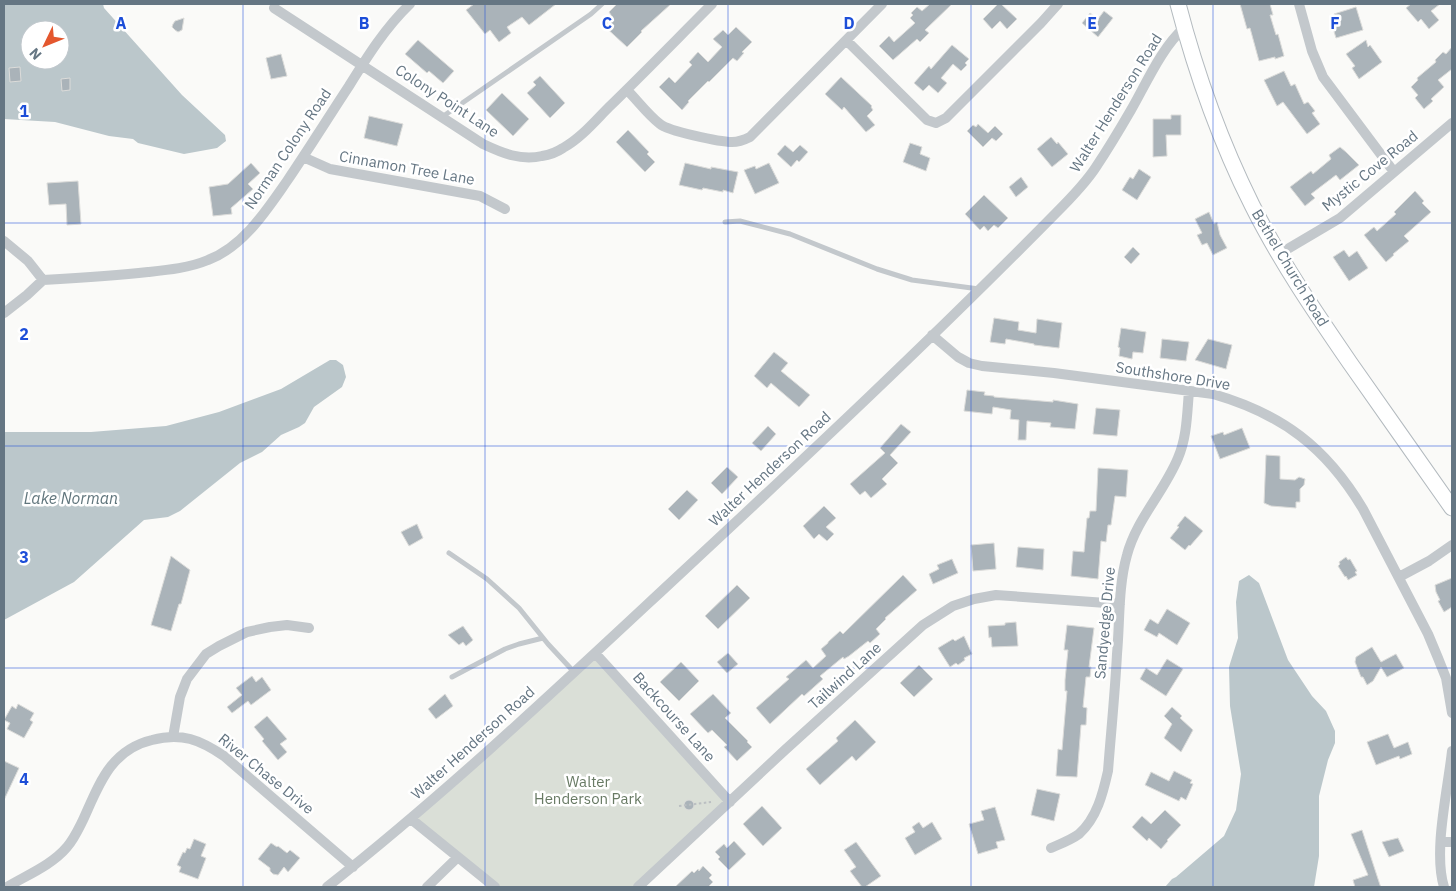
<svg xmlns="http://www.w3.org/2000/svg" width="1456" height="891" viewBox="0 0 1456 891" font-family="'IBM Plex Sans',sans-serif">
<rect width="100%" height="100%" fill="#fafaf8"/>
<!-- green -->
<path fill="#dadfd7" d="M595,653l134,149 -92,85h-141l-84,-68z"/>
<!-- water -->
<path fill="#bbc7cb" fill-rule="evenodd" d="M4,4h99l1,4 78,87 43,40 1,6 -9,7 -33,6 -46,-11 -5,-4 -24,-3 -54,-14 -51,-3zM30,30h30v30h-30z
M330,360h6l7,5 3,12 -4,10 -28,20 -9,16 -6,4 -18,8 -19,17 -22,11 -60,48 -12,6 -24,3 -70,62 -70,38v-188h87l75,-6 53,-14 62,-23z
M1249,575l10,8 29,77 24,36 14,15 9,20v12l-7,17 -9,36v60l-5,31h-149l7,-8 4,-2 48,-41 12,-26 5,-36 -11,-68 -1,-39 9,-29 -2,-36 3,-21z"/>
<!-- building -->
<path fill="#aab3b9" stroke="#dcdcda" d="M474,4h82l-27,21 -7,-8 -15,10 4,6 -12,9 -9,-12 -5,4 -19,-24z
M617,4h54l-30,27 1,1 -15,15 -25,-23 9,-9 -2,-3z
M930,4h22l-27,26 4,3 -9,9 -3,-3 -24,21 -14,-14 10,-10 5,6 21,-19 -5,-5 3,-3 -2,-2 6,-6 5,4z
M998,4h3l16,15 -10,10 -7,-8 -8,8 -9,-10z
M1240,4h30l3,11h-3l6,20 2,-1 6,22 -9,3v-2l-16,4 -9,-33 -3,1z
M1411,4h29l-9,7 8,9 -10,9 -8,-10 -3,3 -12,-14z
M1356,7l7,23 -27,8 -4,-13 5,-1 -3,-10z
M1104,11l9,7 -15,19 -16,-14 8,-10 8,6z
M184,18l-2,12 -4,2 -3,-2 -3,-3 1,-3 2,-3z
M736,27l16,15 -10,10 2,1 -7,8 -4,-3 -24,24 -1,-1 -20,20 1,1 -7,8 -23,-23 10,-10 6,6 17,-18 -3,-3 9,-10 10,10 14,-15 -9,-8 10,-9 5,5z
M418,40l36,31 -11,12 -14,-12 -2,2 -22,-19z
M1366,40l2,7 2,-2 12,17 -23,17 -7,-11 3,-2 -9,-12z
M952,45l17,14 -4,4 2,2 -6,6 -8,-7 -12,14 6,5 -9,10 -9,-8 -6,6 -9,-8 15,-17 2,3z
M1452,47v22l-14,11 6,7 -13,12 2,2 -9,8 -9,-11 3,-3 -7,-8 7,-7 -1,-2 19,-16 -1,-2 8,-8 3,2z
M281,54l6,22 -16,3 -5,-21z
M20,67l1,14 -11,1 -1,-14z
M1284,71l7,15 4,-2 9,20 4,-2 7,9 -3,2 8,11 -13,10 -24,-32 -6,4 -13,-26z
M540,76l25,27 -15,15 -23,-25 9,-8 -3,-3z
M841,77l31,29 -1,1 2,3 -6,6 8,9 -9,7 -22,-25 -2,3 -17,-16z
M70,78v12l-8,1 -1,-12z
M502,93l27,26 -16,17 -27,-26z
M1171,115h10v20h-15l1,21 -14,1v-38h18z
M369,116l34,8 -6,22 -33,-8z
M978,124l10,9 7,-7 8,8 -7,7 -4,-3 -9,9 -16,-16 6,-6 3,2z
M628,130l21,22 -2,2 8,8 -10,10 -29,-30z
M1051,137l6,7 1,-2 10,12 -16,13 -15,-18z
M910,143l12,4 -2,7 10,4 -4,13 -23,-9z
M785,145l8,7 7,-7 8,7 -9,10 -2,-2 -6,7 -14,-13z
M1340,147l6,5 13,13 -19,15 -4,-5 -25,19 4,4 -10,8 -15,-19 21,-16 2,3 18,-15 -2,-4z
M251,163l9,10 -12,11 5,5 -22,19 1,6 -19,2 -4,-29 19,-3z
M685,163l26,6v-2l27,5 -5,21 -10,-3v2l-20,-4 -1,2 -23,-5z
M769,163l10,20 -24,11 -11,-24 11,-4 1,3z
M1139,169l12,8 -14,23 -15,-10 8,-13 3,2z
M1021,177l7,10 -12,10 -7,-10z
M78,181l3,43 -14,1 -1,-21 -17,1 -2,-22z
M1415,191l9,10 -2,2 9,9 -27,24 5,5 -16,13 1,1 -8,7 -22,-27 10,-8 3,4 19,-17 -2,-2z
M984,195l24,23 -10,10 -4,-3 -6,6 -4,-5 -4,4 -15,-16z
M1209,212l5,12 3,-2 3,13 7,13 -14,7 -6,-12 -5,2 -5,-10 5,-2 -7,-14z
M1133,247l7,7 -9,10 -7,-7z
M1344,250l5,7 8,-6 11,17 -19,13 -16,-24z
M994,318l25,4 -1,8 18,3 1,-14 25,4 -3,25 -25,-3v-1l-28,-5 -1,5 -15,-2z
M1121,328l25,4 -3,21 -10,-1 -1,7 -13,-3 1,-8 -2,-1z
M1162,339l27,3 -3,19 -26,-3z
M1208,339l24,6 -6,24 -31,-9z
M774,352l14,11 -7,8 29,24 -11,12 -28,-24 -4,5 -13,-12z
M967,390l18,2 -1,3 10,1v1l59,5v-2l25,4 -3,25 -25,-2 1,-4 -24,-2 -1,19h-8l1,-20 -9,-1 1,-9 -18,-3 -1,7 -28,-3z
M1096,408l24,2 -3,26 -24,-2z
M901,424l10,8 -21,23 8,8 -16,16 5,5 -16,14 -6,-7 -5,4 -10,-11 35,-31 -5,-5z
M768,426l8,8 -15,17 -9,-8z
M1242,428l8,20 -30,11 -9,-23 12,-4 1,3z
M1266,455l14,1v23l15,1 4,-3 6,2 -1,6 -4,4v13h-4v6l-25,-2 -7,-3z
M727,467l11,10 -16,17 -11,-11z
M1098,468l30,2 -2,27 -11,-1 -4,29h-3l-2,17 -5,-1 -3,38 -27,-3 2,-25 11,1 3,-34h2l1,-7h6z
M687,490l11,10 -19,20 -11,-11z
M824,506l12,12 -10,9 8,7 -7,7 -8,-7 -5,5 -11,-13z
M1185,516l18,15 -13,15 -1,-1 -4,5 -15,-12 9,-11 -2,-1z
M417,524l6,14 -14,8 -8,-14z
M994,543l2,26 -23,2 -2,-26z
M1018,547l26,2 -1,21 -27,-3z
M171,556l19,14 -9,34h-2l-8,27 -20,-6z
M1346,557l2,3 2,-1 7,12 -2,1 2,3 -9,5 -2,-4 -1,1 -7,-11 2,-2 -1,-2z
M952,559l6,14 -25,11 -4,-10 10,-5 -2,-4z
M903,575l14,15 -32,28 1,1 -10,10 4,5 -10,9 -2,-2 -19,15 -5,3 -1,-2 -23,19 3,3 -19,17 -2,-2 -32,30 -14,-16 33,-29 -3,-2 20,-17 7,8 13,-12 -5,-7 7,-6v-1l12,-11 3,3z
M1452,578v29l-8,5 -6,-11 2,-1 -4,-8 -1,-7z
M737,585l13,13 -32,31 -13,-13z
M1167,609l23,14 -13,22 -18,-12 -2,4 -13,-7 6,-11 8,5z
M1016,622l2,24 -26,1 -1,-10 -2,1 -1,-12 17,-1v-2z
M1067,625l27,3 -5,39h2l-1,10h-4l-3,30 4,1 -1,17h-5l-4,52 -21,-1 2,-27 4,1 5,-59h-2v-11l3,-30h-4z
M463,626l10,14 -7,6 -3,-4 -4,3 -11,-10z
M964,636l8,18 -8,4 1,2 -7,5 -2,-2 -6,4 -12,-19 15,-9 2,2z
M1372,647l9,15 15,-8 8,14 -17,9 -6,-10 -8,14 -6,4 -4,-8h-2l-6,-15 1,-5z
M728,653l10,11 -11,9 -10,-11z
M1167,659l16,10 -17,27 -26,-17 6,-11 11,7z
M681,662l18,19 -20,20 -19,-19z
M919,665l14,14 -19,18 -14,-14z
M252,676l4,6 6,-5 9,13 -20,15 -3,-4 -16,12 -5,-6 15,-12 -6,-7z
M445,694l8,12 -17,13 -8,-10z
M713,694l18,19 -6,5 23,23 -1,1 5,5 -15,14 -13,-14 3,-2 -15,-15 -4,3 -18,-19z
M18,704l16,9 -4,7 3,2 -9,16 -17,-9 3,-6 -6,-3 8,-14 4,3z
M1172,707l10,9 -2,2 13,12 -12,22 -17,-14 8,-14 -8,-8z
M267,716l20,23 -7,5 7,8 -9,8 -16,-19 2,-2 -10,-12z
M855,720l21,22 -20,19 -4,-5 -32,29 -14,-16 32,-28 -2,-3z
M1388,734l6,14 14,-6 4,12 -12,5 -1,-3 -23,9 -9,-23z
M4,761l15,7 -15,32z
M1174,771l18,9 -2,3 3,1 -7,16 -5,-3 -2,4 -34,-16 6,-13 18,9z
M1037,789l23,5 -6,27 -23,-6z
M684 805a5 5 0 1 1 10 0a5 5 0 1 1-10 0Z
M762,806l20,22 -19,18 -20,-22z
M995,807l10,33 -9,2 2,6 -20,6 -9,-30 15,-4 -3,-9z
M1165,810l16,15 -14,15 1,1 -7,8 -12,-11 -2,3 -15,-14 10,-11 9,8z
M919,822l4,6 9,-6 10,17 -27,16 -10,-17 10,-6 -3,-5z
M1362,830l18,55 1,2h-26l-2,-7 15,-5 -17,-41z
M1398,838l6,13 -15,6 -7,-15z
M194,839l12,5 -5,12 5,2 -8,21 -19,-7 2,-5 -4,-2 6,-13 2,1 2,-5 3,1z
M734,841l12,13 -17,16 -11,-11 2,-2 -5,-5 9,-8 3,4z
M856,842l25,34 -16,11h-3l-12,-16 6,-4 -12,-17z
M271,843l6,4 1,-1 9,7 3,-3 10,8 -12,14 -4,-5 -6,8 -5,-1 -3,-3v-3l-12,-9z
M703,866l9,9 -3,3 4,4 -5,5h-33l17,-16 2,2 4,-4 1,2z"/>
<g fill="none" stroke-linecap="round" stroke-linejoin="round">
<!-- secondary casing -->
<g stroke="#b3babf" stroke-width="17">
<path id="secondary" d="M1178,4c18,69 42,137 74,201 28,56 63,107 98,158 34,48 68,97 102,145"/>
</g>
<!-- path -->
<path stroke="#bbbfc2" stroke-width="2" stroke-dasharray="2.5 2.5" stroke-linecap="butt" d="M679,806l32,-4"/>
<!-- lane -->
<path stroke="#c3c8cc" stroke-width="5" d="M442,117l149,-103 11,-10
M725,222l15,-1 50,13 87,35 35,11 67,9
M449,553l38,26 32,29 29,36 26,28
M452,677l53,-28 14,-5 24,-6"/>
<!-- street -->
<path stroke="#c3c8cc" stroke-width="10" d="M1299,4l13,47 11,26 71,95
M274,8l209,136c19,9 38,17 59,12 7,-1 15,-4 21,-8 18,-10 32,-27 46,-41 35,-34 69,-69 103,-103
M847,41l80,79 9,3 10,-5 95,-95 17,-19
M627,90c11,11 21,25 33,34 8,7 60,18 72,18 6,0 12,-2 18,-5l132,-133
M303,157l27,12 150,27 25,13
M4,241l24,20 15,19 -16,15 -23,18
M1279,254l61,-36 112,-95
M43,280c35,-2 70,-4 105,-8 20,-2 41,-4 60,-12 35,-13 58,-49 79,-79 21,-31 41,-63 62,-95 18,-29 36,-58 61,-82
M932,335l26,22 11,6 13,3 72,7 159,21c69,20 113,53 150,115l65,125 10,24 8,20 6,35
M1399,577l30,-16 23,-16
M595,653l135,149
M173,737l7,-40 7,-18 19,-25 13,-8 28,-14 23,-5 17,-2 22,3
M411,819l84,68
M1441,842h11
M1051,848c9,-4 20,-8 28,-14 18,-16 24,-41 29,-63 3,-39 7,-78 9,-117 3,-33 1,-67 10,-99 9,-35 37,-63 51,-97 9,-21 9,-44 11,-67
M7,887c20,-12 45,-22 60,-40 7,-8 11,-17 16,-27 16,-35 27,-70 69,-80 30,-8 48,0 72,16l129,111
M327,887c123,-97 238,-206 353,-313 127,-118 254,-237 376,-361 14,-14 29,-29 40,-46 12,-18 24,-38 35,-57 15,-26 31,-63 53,-82
M427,887l31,-30
M638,887l147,-137 138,-125 30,-19 21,-7 22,-4 124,9
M1444,887c-11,-36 4,-98 8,-136"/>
<!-- secondary -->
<use href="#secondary" stroke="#fff" stroke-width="15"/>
</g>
<!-- grid -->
<path fill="none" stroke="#1d4ed8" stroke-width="1" stroke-opacity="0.55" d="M243,4v883M485,4v883M728,4v883M971,4v883M1213,4v883M4,223h1448M4,446h1448M4,668h1448"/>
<g text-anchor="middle" stroke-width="5" stroke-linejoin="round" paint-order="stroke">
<!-- street labels -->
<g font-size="15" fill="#657683" stroke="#fff">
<text transform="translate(447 101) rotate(33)" y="5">Colony Point Lane</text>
<text transform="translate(1116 103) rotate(-58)" y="5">Walter Henderson Road</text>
<text transform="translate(288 149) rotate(-56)" y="5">Norman Colony Road</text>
<text transform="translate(407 168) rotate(10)" y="5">Cinnamon Tree Lane</text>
<text transform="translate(1370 171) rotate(-39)" y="5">Mystic Cove Road</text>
<text transform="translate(1290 268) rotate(59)" y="5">Bethel Church Road</text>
<text transform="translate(1173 376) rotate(9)" y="5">Southshore Drive</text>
<text transform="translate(770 469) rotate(-43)" y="5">Walter Henderson Road</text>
<text transform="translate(1105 623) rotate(-85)" y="5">Sandyedge Drive</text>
<text transform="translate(845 676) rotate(-42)" y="5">Tailwind Lane</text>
<text transform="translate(674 717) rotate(48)" y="5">Backcourse Lane</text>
<text transform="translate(473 743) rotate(-42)" y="5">Walter Henderson Road</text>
<text transform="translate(266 774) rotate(39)" y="5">River Chase Drive</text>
</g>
<!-- park labels -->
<g font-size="15" fill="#687a64" stroke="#fff">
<text x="588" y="787">Walter<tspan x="588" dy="17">Henderson Park</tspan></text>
</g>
<!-- water labels -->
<g font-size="16" font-style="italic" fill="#60757c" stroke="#fff">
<text x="71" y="504">Lake Norman</text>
</g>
</g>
<g font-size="16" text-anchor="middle" font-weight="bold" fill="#1d4ed8" stroke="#fff" stroke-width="5" stroke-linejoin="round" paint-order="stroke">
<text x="121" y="29">A</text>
<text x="364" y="29">B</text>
<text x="607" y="29">C</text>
<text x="849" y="29">D</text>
<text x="1092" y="29">E</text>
<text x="1335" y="29">F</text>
<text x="24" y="117">1</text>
<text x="24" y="340">2</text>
<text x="24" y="563">3</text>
<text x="24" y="785">4</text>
</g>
<!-- border -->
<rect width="1456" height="891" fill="none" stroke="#657683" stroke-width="10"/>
<!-- north arrow -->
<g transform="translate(45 45) rotate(227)"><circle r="24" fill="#ffffff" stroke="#c1c8cd"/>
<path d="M0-4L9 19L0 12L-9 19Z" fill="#e4572e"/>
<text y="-8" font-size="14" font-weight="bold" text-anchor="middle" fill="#657683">N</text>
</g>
</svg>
